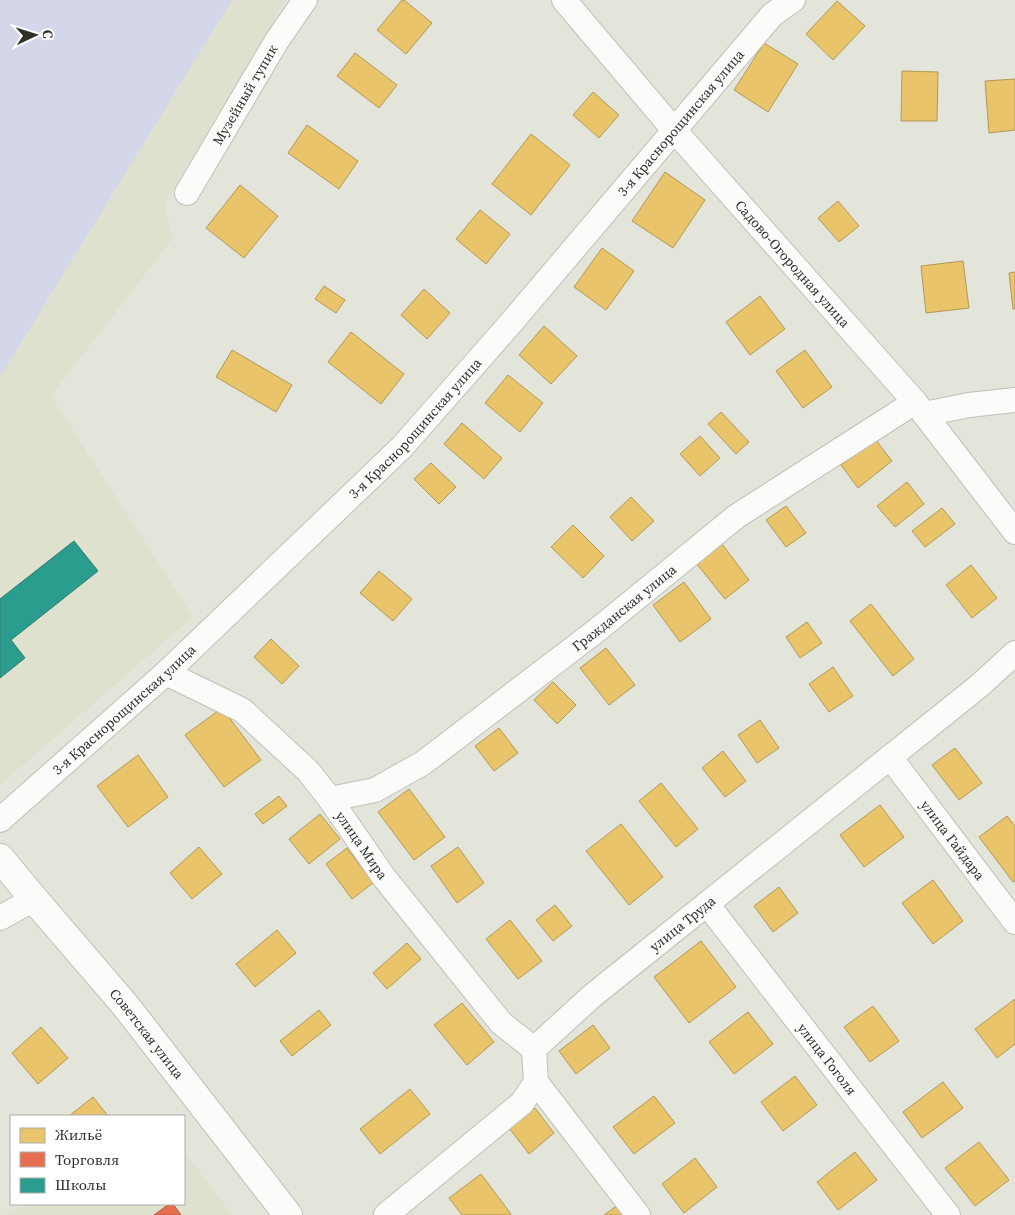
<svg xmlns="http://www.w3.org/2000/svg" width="1015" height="1215" viewBox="0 0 1015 1215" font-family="'Source Serif 4',serif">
<rect width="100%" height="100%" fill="#e3e5db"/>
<!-- built -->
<path fill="#dee1ce" d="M0,0h286l-122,204 9,34 -122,158 142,221 -193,168z
M184,1151l48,64h-228l22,-11h158z"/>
<!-- green -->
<path fill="#d4d6ea" d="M0,0h232l-232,377z"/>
<!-- homes -->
<path fill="#e9c46a" stroke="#b19856" d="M402,0h2l28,23 -26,31 -29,-24z
M837,1l28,25 -32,34 -27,-26z
M764,43l34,21 -30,48 -34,-22z
M355,53l42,32 -18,23 -42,-32z
M902,71l36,1 -1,49h-36z
M1015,79v51l-26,3 -4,-52z
M593,92l26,23 -20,23 -26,-23z
M307,125l51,36 -19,28 -51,-36z
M531,134l39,31 -39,50 -39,-31z
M665,172l40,28 -32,48 -41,-27z
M240,185l38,31 -34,42 -38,-30z
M838,201l21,25 -20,16 -21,-24z
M480,210l30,24 -24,30 -30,-25z
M602,248l32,23 -28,39 -32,-23z
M963,261l6,47 -43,5 -5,-47z
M1015,272v37h-2l-4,-36z
M324,286l21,14 -9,13 -21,-14z
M424,289l26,24 -23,26 -26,-24z
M760,296l25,33 -35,26 -24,-33z
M544,326l33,30 -26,28 -32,-29z
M351,332l53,42 -23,30 -53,-42z
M232,350l60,35 -16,27 -60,-35z
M805,350l27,37 -29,21 -27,-37z
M508,375l35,28 -23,29 -35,-29z
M721,412l28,30 -13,12 -28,-30z
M462,423l40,35 -18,21 -40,-35z
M700,436l20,22 -20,18 -20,-22z
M875,439l17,22 -34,27 -17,-23z
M431,463l25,24 -17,17 -25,-25z
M907,482l17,22 -29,23 -18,-21z
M631,497l23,24 -22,20 -22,-24z
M786,506l20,27 -20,14 -20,-27z
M942,508l13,16 -30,23 -13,-16z
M573,525l31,31 -21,22 -32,-31z
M722,544l27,36 -24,19 -29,-36z
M971,565l26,33 -25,20 -26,-33z
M379,571l33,28 -19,22 -33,-28z
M684,582l27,37 -31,23 -27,-37z
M871,604l43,55 -21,17 -43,-55z
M807,622l15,21 -22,15 -14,-21z
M271,639l28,27 -17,18 -28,-27z
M606,648l29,37 -26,20 -29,-37z
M833,667l20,29 -24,16 -20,-28z
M553,682l23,23 -19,19 -23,-24z
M222,708l39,52 -37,27 -39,-52z
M760,720l19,28 -22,15 -19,-28z
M499,728l19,25 -24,18 -19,-25z
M955,748l27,35 -23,17 -27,-35z
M723,751l23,30 -21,16 -23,-29z
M138,755l30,42 -40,30 -31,-41z
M661,783l37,46 -22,18 -37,-46z
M409,789l36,48 -31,23 -36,-48z
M279,796l8,10 -24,18 -8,-10z
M880,805l24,32 -40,30 -24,-32z
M320,814l20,25 -31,25 -20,-25z
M1007,816l8,10v55l-2,1 -34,-45z
M621,824l42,53 -34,28 -43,-54z
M199,847l23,27 -30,25 -22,-26z
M458,847l26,36 -27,20 -26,-37z
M347,848l26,35 -21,16 -26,-35z
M933,880l30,41 -30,23 -31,-41z
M779,887l19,26 -25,19 -19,-26z
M555,905l17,21 -19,15 -17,-21z
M510,920l32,41 -24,18 -32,-40z
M277,930l19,23 -41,34 -19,-23z
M701,941l35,46 -47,36 -35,-46z
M407,943l14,16 -34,30 -14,-16z
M1015,999v45l-18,14 -22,-29z
M462,1003l32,39 -27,23 -33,-40z
M873,1006l26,35 -29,21 -26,-35z
M319,1010l12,15 -39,31 -12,-15z
M748,1012l25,32 -39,30 -25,-32z
M593,1025l17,23 -34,26 -17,-23z
M41,1027l27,31 -30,26 -26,-31z
M795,1076l22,29 -34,26 -22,-29z
M943,1082l20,26 -41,30 -19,-26z
M410,1089l20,25 -50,40 -20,-25z
M654,1096l21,27 -41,31 -21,-27z
M93,1097l15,19h-39z
M535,1108l19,25 -25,21 -20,-26z
M979,1142l30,38 -34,26 -30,-38z
M855,1152l22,28 -39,30 -21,-28z
M695,1158l22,29 -33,26 -22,-29z
M481,1174l30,40 -1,1h-48l-13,-17z
M618,1205l7,10h-21z"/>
<!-- shops -->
<path fill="#e76f51" stroke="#b05c45" d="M169,1204h4l8,11h-27z"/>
<!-- schools -->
<path fill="#2a9d8f" stroke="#2c7c70" d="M74,541l24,30 -87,69 14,18 -25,20v-79z"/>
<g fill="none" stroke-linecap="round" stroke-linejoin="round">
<!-- minor casing -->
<g stroke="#bfc0b9" stroke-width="26">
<g id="minor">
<path id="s1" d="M564,0l110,130 241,272 100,130"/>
<path id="s2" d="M187,193l89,-151 29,-42"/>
<path d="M924,414l45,-9 46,-5"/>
<path id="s3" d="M166,673l76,37 66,61 22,28 53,77 118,147 33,26"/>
<path id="s4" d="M890,757l125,165"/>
<path id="s5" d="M330,799l45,-9 48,-27 173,-132 141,-115 178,-114"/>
<path id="s6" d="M0,820l166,-147 236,-226 108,-123 262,-309 21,-15"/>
<path id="s7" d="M707,904l241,311"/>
<path d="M0,918l34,-19"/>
<path d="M536,1082l102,133"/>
<path id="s8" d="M386,1215l136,-112 14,-21 -2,-33 58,-53 387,-310 36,-33"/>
</g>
</g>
<!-- tertiary casing -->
<g stroke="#bfc0b9" stroke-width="30">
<g id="tertiary">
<path id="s9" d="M0,858l34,41 91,106 163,210"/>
</g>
</g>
<!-- minor -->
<use href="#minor" stroke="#fbfbfa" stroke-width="24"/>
<!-- tertiary -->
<use href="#tertiary" stroke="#fbfbfa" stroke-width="28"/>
</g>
<g text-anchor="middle" stroke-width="5" stroke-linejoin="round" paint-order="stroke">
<!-- street labels -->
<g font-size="14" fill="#2f3029" stroke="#fff">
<text dy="5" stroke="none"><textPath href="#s2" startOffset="114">Музейный тупик</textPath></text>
<text dy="5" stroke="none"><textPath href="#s6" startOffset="976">3-я Краснорощинская улица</textPath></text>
<text dy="5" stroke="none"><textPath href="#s1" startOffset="349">Садово-Огородная улица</textPath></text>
<text dy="5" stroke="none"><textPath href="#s6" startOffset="571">3-я Краснорощинская улица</textPath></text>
<text dy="5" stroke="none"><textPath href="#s5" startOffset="355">Гражданская улица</textPath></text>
<text dy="5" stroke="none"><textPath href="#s6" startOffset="166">3-я Краснорощинская улица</textPath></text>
<text dy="5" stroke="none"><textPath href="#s4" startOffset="104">улица Гайдара</textPath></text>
<text dy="5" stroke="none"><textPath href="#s3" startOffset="266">улица Мира</textPath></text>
<text dy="5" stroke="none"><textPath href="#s8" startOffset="429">улица Труда</textPath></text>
<text dy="5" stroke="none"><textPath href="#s9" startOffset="229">Советская улица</textPath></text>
<text dy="5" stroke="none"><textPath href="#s7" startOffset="196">улица Гоголя</textPath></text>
</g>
</g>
<!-- legend -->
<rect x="10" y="1115" width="175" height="90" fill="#ffffff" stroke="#acaca9"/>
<rect x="20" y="1128" width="25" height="15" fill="#e9c46a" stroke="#acaca9"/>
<text x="55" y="1140" font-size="15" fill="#2f3029">Жильё</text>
<rect x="20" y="1152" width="25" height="15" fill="#e76f51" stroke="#acaca9"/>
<text x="55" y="1165" font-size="15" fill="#2f3029">Торговля</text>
<rect x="20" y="1178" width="25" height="15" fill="#2a9d8f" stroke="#acaca9"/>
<text x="55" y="1190" font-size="15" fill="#2f3029">Школы</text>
<!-- north arrow -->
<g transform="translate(35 35) rotate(86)" stroke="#ffffff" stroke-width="4" paint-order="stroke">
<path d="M0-4L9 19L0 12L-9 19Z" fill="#2f3029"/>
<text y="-8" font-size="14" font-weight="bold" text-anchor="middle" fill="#2f3029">С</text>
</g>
</svg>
